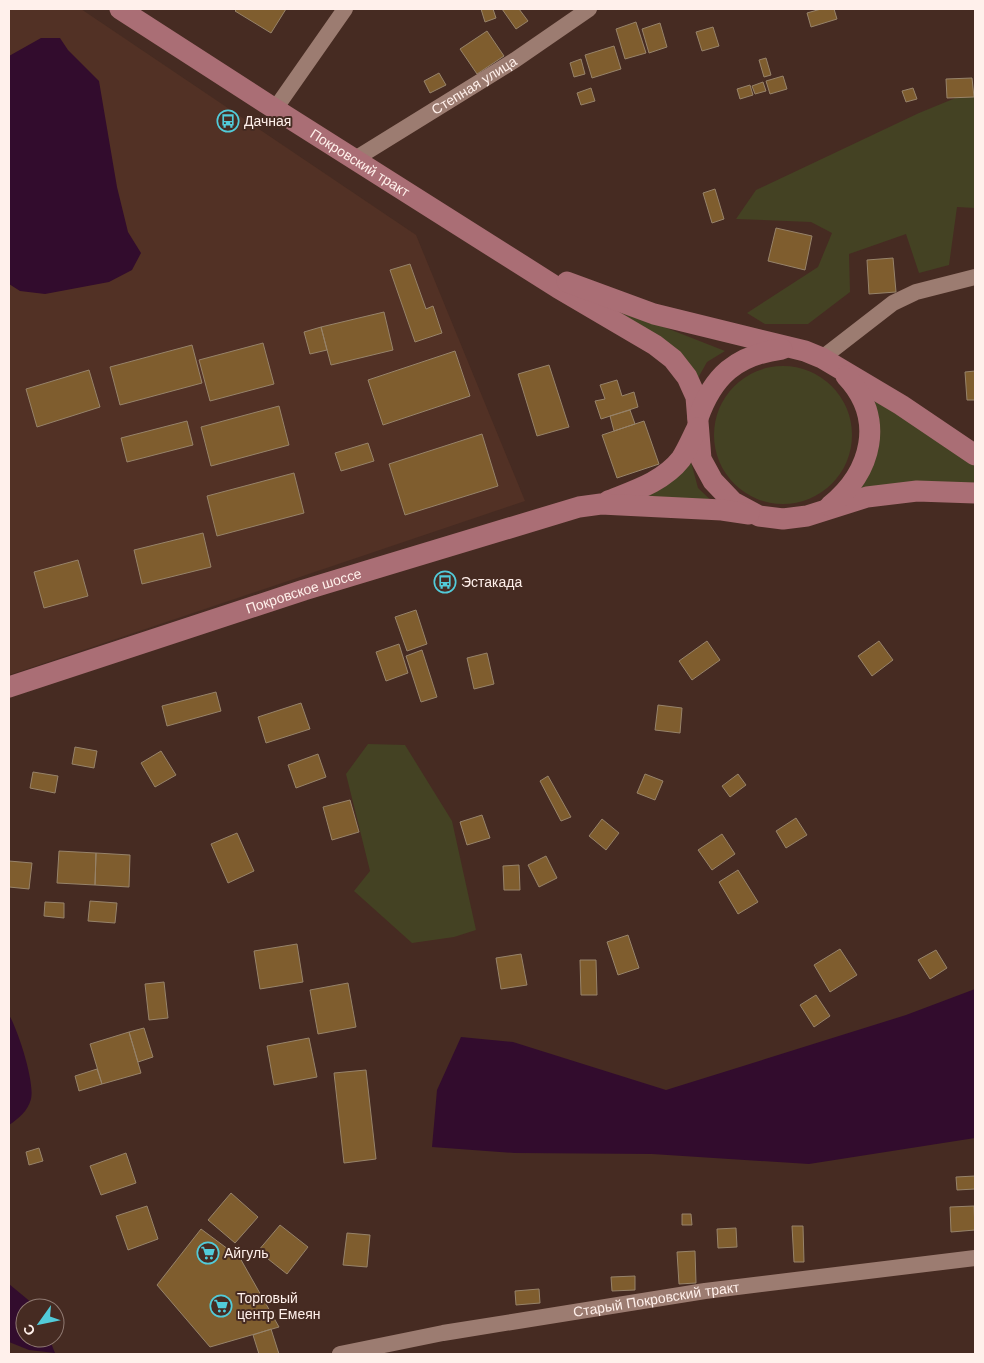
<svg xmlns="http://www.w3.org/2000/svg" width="984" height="1363" viewBox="0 0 984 1363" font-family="Arial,sans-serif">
<rect width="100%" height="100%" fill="#462b22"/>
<!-- built -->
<path fill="#523125" d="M9,9h72l335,226 109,266 -516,174z"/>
<!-- green -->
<path fill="#444223" d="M975,90v118l-18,-1 -8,58 -30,8 -13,-39 -57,20 1,38 -42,32h-43l-18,-11 71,-46 14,-34 -21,-11 -75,-3 20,-29 163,-77z
M613,307l112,44 -18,11 -9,16z
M714 435a69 69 0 1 1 138 0a69 69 0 1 1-138 0Z
M869,397l106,66v27l-121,10z
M691,462l7,26 19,18 -84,-2z
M368,744l37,1 47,76 24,109 -22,7 -42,6 -58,-52 16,-20 -24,-97z"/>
<!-- water -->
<path fill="#320c2d" d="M41,38h19l8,12 31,31 18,106 11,45 13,21 -9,17 -23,12 -64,12 -25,-3 -11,-7v-228z
M975,989v149l-166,26 -157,-10 -137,-1 -83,-6 5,-57 24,-53 52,5 153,48 240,-75z
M9,1015c9,15 26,67 22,84 -3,12 -13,20 -22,26z
M9,1284l29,24h-13v30h24l6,15 -26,-3 -20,-8z"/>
<!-- building -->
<path fill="#7f5d2e" stroke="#97836a" d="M237,9h49l-15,24 -36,-22z
M481,9h12l3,9 -11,4z
M502,9h17l9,12 -12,8z
M821,9h13l3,10 -26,8 -4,-14z
M636,22l10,31 -21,6 -9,-30z
M660,23l7,24 -18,6 -7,-24z
M713,27l6,19 -17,5 -6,-19z
M487,31l17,25 -27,18 -17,-25z
M614,46l7,23 -29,9 -7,-23z
M766,58l5,17 -7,2 -5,-17z
M581,59l4,15 -11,3 -4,-14z
M439,73l7,12 -16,8 -6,-12z
M783,76l4,13 -17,5 -4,-13z
M972,78l2,19 -27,1 -1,-19z
M763,82l3,9 -11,3 -3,-8z
M750,85l3,10 -13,4 -3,-10z
M591,88l4,13 -14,4 -4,-12z
M913,88l4,11 -11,3 -4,-11z
M715,189l9,30 -12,4 -9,-30z
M776,228l36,8 -7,34 -37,-9z
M893,258l3,34 -27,2 -2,-34z
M410,264l16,45 7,-3 9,27 -27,9 -25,-72z
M384,312l9,38 -62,15 -10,-38z
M321,327l6,23 -17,4 -6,-22z
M263,343l11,41 -64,17 -11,-41z
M192,345l10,38 -82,22 -10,-38z
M455,351l15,45 -87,29 -15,-45z
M549,365l20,62 -32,9 -19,-62z
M89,370l11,37 -63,20 -11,-38z
M975,371v29h-8l-2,-28z
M617,380l5,16 12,-4 4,15 -37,12 -6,-18 10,-2 -5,-14z
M279,406l10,39 -78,21 -10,-39z
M630,410l5,14 -21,7 -4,-15z
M187,421l6,24 -66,17 -6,-24z
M644,421l15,43 -42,14 -15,-43z
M482,434l16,52 -93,29 -16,-51z
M368,443l6,18 -33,10 -6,-18z
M294,473l10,40 -87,23 -10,-40z
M203,533l8,34 -69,17 -8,-34z
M78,560l10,36 -44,12 -10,-36z
M416,610l11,34 -20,7 -12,-34z
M707,641l13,19 -28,20 -13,-19z
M879,641l14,19 -21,16 -14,-20z
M399,644l9,29 -22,8 -10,-29z
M422,650l15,47 -16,5 -15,-46z
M487,653l7,31 -20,5 -7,-31z
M216,692l5,19 -54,15 -5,-20z
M301,703l9,26 -44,14 -8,-26z
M658,705l24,3 -2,25 -25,-3z
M75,747l22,4 -3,17 -22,-4z
M161,751l15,24 -21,12 -14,-24z
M318,754l8,23 -30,11 -8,-23z
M33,772l25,4 -3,17 -25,-5z
M645,774l18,7 -8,19 -18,-7z
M738,774l8,11 -16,12 -8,-11z
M548,776l23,41 -10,4 -21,-40z
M350,800l9,32 -27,8 -9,-33z
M482,815l8,23 -23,7 -7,-23z
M796,818l11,17 -21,13 -10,-17z
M602,819l17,14 -13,17 -17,-14z
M237,833l17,38 -26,12 -17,-39z
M722,834l13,20 -23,16 -14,-20z
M59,851l37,2 -1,32 -38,-2z
M96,853l34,2 -1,32 -34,-2z
M546,856l11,22 -18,9 -11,-22z
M9,861l23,2 -3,26 -20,-2z
M519,865l1,25h-16l-1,-24z
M738,870l20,32 -20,12 -19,-32z
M90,901l27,2 -2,20 -27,-2z
M45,902l19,1v15l-20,-2z
M628,935l11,33 -21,7 -11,-33z
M297,944l6,38 -43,7 -6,-38z
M840,949l17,26 -27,17 -16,-27z
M936,950l11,18 -17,11 -12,-19z
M521,954l6,31 -26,4 -5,-31z
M580,960h16l1,35h-16z
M164,982l4,36 -19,2 -4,-36z
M348,983l8,44 -38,7 -8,-44z
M816,995l14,21 -16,11 -14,-22z
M144,1028l9,29 -15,5 -9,-30z
M129,1032l12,41 -39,11 -12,-40z
M309,1038l8,39 -43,8 -7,-39z
M97,1069l5,15 -23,7 -4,-15z
M366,1070l10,89 -32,4 -10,-90z
M39,1148l4,13 -14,4 -3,-13z
M126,1153l10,30 -35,12 -11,-29z
M975,1176v13l-18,1 -1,-13z
M231,1193l27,24 -23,26 -27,-23z
M147,1206l11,33 -30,11 -12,-34z
M974,1206l1,24 -24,2 -1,-25z
M682,1214h9l1,11h-10z
M280,1225l28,22 -21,27 -29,-23z
M792,1226h11l1,36h-10z
M736,1228l1,19 -19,1 -1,-19z
M201,1229l39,29 39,69 -69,20 -53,-62z
M347,1233l23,2 -3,32 -24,-2z
M695,1251l1,32 -17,1 -2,-32z
M635,1276v14l-23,1 -1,-14z
M539,1289l1,14 -24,2 -1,-14z
M271,1329l8,25h-20l-6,-19z"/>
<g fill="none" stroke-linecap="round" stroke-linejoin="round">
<!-- minor -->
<g stroke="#9c7c71" stroke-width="16">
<path d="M275,109l70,-100"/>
<path id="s1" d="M355,159l160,-99 74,-51"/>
<path d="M822,358l71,-55 23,-11 59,-15"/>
<path id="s2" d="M340,1354l103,-21 262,-42 270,-33"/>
</g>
<!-- major -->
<g stroke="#aa6e75" stroke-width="21">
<path id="s3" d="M120,9l155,100 283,179 97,57 18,14 14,18 9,20 5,62 12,22 20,21 26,14 24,3 24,-3 60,-19 50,-6 58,2"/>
<path d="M567,282l87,32 151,37 17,7 79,47 74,50"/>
<path d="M698,418c15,-42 38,-63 84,-69"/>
<path d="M608,501c25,-10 55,-19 73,-42 6,-9 11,-21 16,-31"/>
<path d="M830,506c42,-34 56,-88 16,-130"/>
<path id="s4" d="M9,687l295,-97 275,-83 22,-3 121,6 27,4"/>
</g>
</g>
<!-- icons -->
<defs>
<g id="bus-ring" transform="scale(1.125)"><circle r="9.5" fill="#462b22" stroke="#52cbd9" stroke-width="1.5"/><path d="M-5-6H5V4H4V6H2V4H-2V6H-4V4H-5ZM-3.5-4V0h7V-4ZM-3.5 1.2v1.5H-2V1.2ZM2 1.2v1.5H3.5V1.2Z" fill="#52cbd9"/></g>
<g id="supermarket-ring" transform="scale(1.125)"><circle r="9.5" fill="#462b22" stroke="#52cbd9" stroke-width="1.5"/><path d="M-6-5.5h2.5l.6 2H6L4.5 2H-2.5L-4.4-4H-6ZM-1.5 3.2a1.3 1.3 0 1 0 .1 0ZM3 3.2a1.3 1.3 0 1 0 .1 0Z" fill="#52cbd9"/></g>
</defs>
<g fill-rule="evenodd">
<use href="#bus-ring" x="228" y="121"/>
<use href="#bus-ring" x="445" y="582"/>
<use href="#supermarket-ring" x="208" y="1253"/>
<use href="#supermarket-ring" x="221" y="1306"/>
</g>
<g text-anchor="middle" stroke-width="4" stroke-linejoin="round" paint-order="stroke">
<!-- street labels -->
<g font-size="14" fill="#fff0eb" stroke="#462b22">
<text dy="5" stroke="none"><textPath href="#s1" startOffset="140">Степная улица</textPath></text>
<text dy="5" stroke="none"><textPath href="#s3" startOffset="285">Покровский тракт</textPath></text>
<text dy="5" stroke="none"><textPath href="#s4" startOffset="310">Покровское шоссе</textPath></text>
<text dy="5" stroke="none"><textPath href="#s2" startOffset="321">Старый Покровский тракт</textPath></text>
</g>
<!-- poi labels -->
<g font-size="14" fill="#fff0eb" stroke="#462b22" text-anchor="start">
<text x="244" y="126">Дачная</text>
<text x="461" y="587">Эстакада</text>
<text x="224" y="1258">Айгуль</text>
<text x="237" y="1303">Торговый<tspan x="237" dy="16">центр Емеян</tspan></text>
</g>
</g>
<!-- border -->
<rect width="984" height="1363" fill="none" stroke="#fff0eb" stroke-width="20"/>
<!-- north arrow -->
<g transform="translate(40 1323) rotate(237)"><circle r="24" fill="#462b22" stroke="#907a72"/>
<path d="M0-4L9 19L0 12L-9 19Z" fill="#52cbd9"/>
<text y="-8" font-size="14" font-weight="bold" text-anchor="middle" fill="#fff0eb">С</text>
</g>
</svg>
